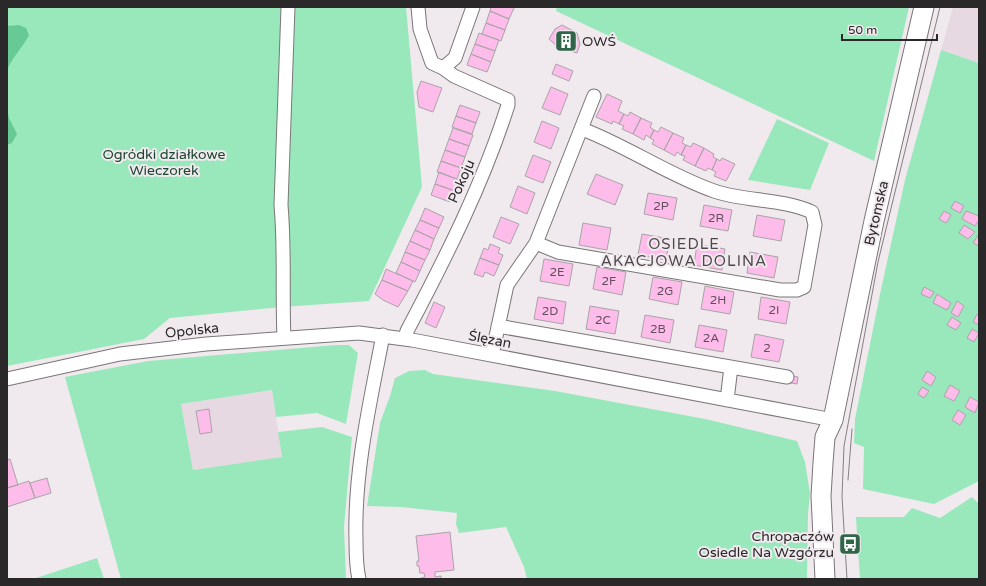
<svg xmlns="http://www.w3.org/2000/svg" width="986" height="586" viewBox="0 0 986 586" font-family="'Varela Round',sans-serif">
<rect width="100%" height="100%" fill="#f0e9ee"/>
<!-- built -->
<path fill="#e7d9e2" d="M953,7h26v56l-38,-13z
M272,390l10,67 -89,13 -12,-66z"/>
<!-- green -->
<path fill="#99e8bc" d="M7,7h399l16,180 -53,114 -87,6 -112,11 -26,21 -137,27z
M557,7h352l-35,154 -318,-150z
M941,50l38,13v418l-45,23 -71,-15 1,-42 -10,-4 1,-24 25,-125 25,-114z
M777,119l52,24 -19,47 -62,-10z
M336,345h13l9,8 -12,71 -29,-11 -41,4 -4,-27 -91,14 12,66 89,-13 -4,-25 44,-5 30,10 -8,90 2,52h-225l-56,-202 83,-16z
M425,370l8,4 122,17 150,28 92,22 8,21 5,31 -2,21 -1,65h-280l-3,-12 -18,-40 -47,6 -3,-9 1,-11 -56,-6 -34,-1 13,-83 10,-27 5,-18 14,-7z
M972,497l7,7v75h-119l-4,-62h48l8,-9 28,10z
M97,558l7,21h-71z"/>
<!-- water -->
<path fill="#66c996" d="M19,25l7,3 3,7c-6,12 -19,25 -22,36v-45z
M7,109l2,9 8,16 -5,9 -5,2z"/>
<!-- building -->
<path fill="#febcea" stroke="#aaa4a8" d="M491,7h21l2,1 -5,11 -19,-8z
M490,11l19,8 -4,11 -19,-7z
M486,23l19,7 -4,11 -19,-7z
M562,25l15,8 3,11 -3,9 -19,-6 -9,-8 6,-10z
M479,33l20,7 -4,11 -20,-7z
M475,44l20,7 -4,11 -20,-8z
M471,54l20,8 -4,10 -20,-7z
M556,64l17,7 -4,10 -17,-7z
M421,81l21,7 -9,24 -14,-5 -2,-15z
M551,87l17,7 -8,21 -18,-7z
M607,94l15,7 -4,10 6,3 -5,10 -6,-3 -1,3 -16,-7z
M460,105l20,7 -4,11 -20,-7z
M630,112l11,6 -8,16 -11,-5 2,-3 -5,-2 5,-10 4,2z
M456,116l20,7 -4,11 -20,-7z
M641,118l11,5 -2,4 4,3 -4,8 -4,-3 -2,5 -11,-6z
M542,121l17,7 -8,21 -17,-7z
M661,127l12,6 -9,17 -12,-6 2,-4 -4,-2 4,-8 4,2z
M453,128l20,7 -4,11 -20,-7z
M673,133l11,5 -2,5 4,2 -5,10 -4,-3 -2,4 -11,-6z
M449,139l20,7 -4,11 -20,-7z
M693,143l11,5 -9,18 -12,-6 2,-4 -4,-1 5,-10 5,2z
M704,148l10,6 -1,3 4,2 -5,11 -4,-2 -2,3 -11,-5z
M445,150l20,7 -4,11 -20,-7z
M533,155l18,7 -8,21 -18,-7z
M722,158l13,6 -9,17 -12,-5 2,-4 -4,-2 5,-11 3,2z
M441,161l20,7 -4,11 -20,-7z
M439,172l20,8 -4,11 -20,-7z
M596,174l27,11 -8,20 -28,-11z
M435,184l20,7 -5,11 -19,-7z
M518,186l17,7 -8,21 -17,-7z
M648,193l29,5 -4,22 -29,-6z
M955,201l9,5 -4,7 -9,-5z
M704,205l28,5 -4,21 -28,-5z
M425,208l19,9 -5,11 -19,-8z
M944,211l7,4 -5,8 -7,-4z
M966,211l13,5v4l-4,6 -13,-7z
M757,215l28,5 -4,21 -28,-5z
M501,217l18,7 -9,20 -17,-7z
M420,220l19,8 -5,11 -19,-9z
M583,223l28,5 -4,22 -28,-5z
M964,225l11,7 -7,7 -9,-6z
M415,230l19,9 -4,11 -20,-9z
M642,234l28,5 -4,21 -28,-5z
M979,234v12l-6,-3z
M410,241l20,9 -5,10 -20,-8z
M490,244l10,4 -2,5 5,2 -4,10 -19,-7 4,-10 4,2z
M697,244l28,5 -3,21 -28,-5z
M405,252l20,8 -5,11 -19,-9z
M750,252l28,5 -4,21 -27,-5z
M480,258l19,7 -5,11 -9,-4 -2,5 -9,-3z
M544,259l29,5 -4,22 -29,-5z
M401,262l19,9 -5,11 -19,-9z
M597,267l29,5 -4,23 -29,-6z
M386,269l27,12 -5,10 -26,-11z
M653,277l29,5 -4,23 -29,-6z
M382,280l26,11 -10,16 -15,-7 -8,-6z
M705,286l29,6 -4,22 -29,-5z
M924,287l10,5 -4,6 -9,-4z
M937,294l14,9 -4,7 -14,-7z
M538,297l28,5 -3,22 -29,-5z
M761,297l29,5 -4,22 -28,-5z
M957,301l7,5 -6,11 -7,-4z
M434,302l11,5 -9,21 -11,-5z
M590,306l29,5 -4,23 -29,-5z
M977,314l2,1v10l-6,-3z
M645,315l29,5 -4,23 -29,-6z
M952,317l9,6 -5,7 -9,-5z
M699,325l28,5 -4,22 -28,-5z
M972,329l7,4 -5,9 -7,-4z
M755,334l29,6 -5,22 -28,-5z
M927,371l9,6 -5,9 -9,-6z
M793,376l5,1 -1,7 -6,-1z
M950,385l10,6 -6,10 -10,-5z
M922,387l7,4 -5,7 -6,-4z
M970,397l9,5 -4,11 -10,-6z
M209,409l3,23 -12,2 -4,-23z
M958,410l8,5 -6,10 -8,-5z
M10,459l8,26 -11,3v-28z
M47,478l4,15 -16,5 -5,-15z
M29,481l6,17 -28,9v-19z
M450,532l4,38 -19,2v5l6,-1v3h-23l7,-2 -1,-4h-4l-1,-7h-2v-5h2l-3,-25z"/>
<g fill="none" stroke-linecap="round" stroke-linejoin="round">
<!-- street casing -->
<g stroke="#7b7579" stroke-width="15">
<path id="street" d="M443,68l12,-10 18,-51
M536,243l22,9 222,38h17l7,-3 11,-62 -3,-13c-32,-14 -66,-10 -98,-21 -46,-16 -87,-45 -132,-62
M498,326l289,51
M284,338c-2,-44 1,-89 -3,-133l7,-198
M405,339l2,-8c38,-72 76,-147 101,-226v-5l-54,-24 -11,-8 -11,-5 -12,-34 -2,-22
M492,355l15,-70 29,-42 58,-147
M7,379l113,-25 86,-10 153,-11 53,7 421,80
M727,400l4,-33
M359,579c-3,-13 -3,-26 -3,-39 -2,-69 14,-137 27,-205"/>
</g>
<!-- secondary casing -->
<g stroke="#7b7579" stroke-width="21">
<path id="secondary" d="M825,579l-4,-83 2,-33 2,-26 8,-17 41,-199 50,-214"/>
</g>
<!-- street -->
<use href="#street" stroke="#fff" stroke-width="13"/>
<!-- secondary -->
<use href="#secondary" stroke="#fff" stroke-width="19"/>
<!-- tram -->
<path stroke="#858083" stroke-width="1" d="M848,480l4,-51
M847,579l-5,-83 2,-50 34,-184 62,-255"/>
</g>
<!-- icons -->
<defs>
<g id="building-square" transform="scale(1.15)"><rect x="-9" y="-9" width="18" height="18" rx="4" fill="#31654a" stroke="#f0e9ee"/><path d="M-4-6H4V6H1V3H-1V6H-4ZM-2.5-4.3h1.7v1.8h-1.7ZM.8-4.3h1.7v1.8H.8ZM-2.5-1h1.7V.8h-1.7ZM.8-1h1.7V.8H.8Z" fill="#fff"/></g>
<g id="bus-square" transform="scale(1.15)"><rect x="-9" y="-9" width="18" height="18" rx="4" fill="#31654a" stroke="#f0e9ee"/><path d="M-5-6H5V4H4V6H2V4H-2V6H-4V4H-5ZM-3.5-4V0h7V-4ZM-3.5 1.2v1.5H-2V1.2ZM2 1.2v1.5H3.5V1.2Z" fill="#fff"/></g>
</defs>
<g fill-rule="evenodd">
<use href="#building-square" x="566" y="41"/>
<use href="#bus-square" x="850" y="544"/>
</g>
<g text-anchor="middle" stroke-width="4" stroke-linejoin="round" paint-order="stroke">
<!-- number labels -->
<g font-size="12" fill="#604d5a">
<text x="661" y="210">2P</text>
<text x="716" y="222">2R</text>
<text x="557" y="276">2E</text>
<text x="609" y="285">2F</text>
<text x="665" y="295">2G</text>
<text x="718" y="304">2H</text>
<text x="774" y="314">2I</text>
<text x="550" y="315">2D</text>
<text x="603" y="324">2C</text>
<text x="658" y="333">2B</text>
<text x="711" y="342">2A</text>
<text x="767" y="352">2</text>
</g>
<!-- poi labels -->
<g font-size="14" fill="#2b282a" stroke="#f0e9ee" text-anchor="start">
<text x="582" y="46">OWŚ</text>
<text x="834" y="541" text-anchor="end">Chropaczów<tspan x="834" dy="16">Osiedle Na Wzgórzu</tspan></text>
</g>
<!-- park labels -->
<g font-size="14" fill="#1b4530" stroke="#f0e9ee">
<text x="164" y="159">Ogródki działkowe<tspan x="164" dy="16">Wieczorek</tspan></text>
</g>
<!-- street labels -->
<g font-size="14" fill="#2b282a" stroke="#f0e9ee">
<text transform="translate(461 181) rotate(-66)" y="5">Pokoju</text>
<text transform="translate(876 213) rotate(-77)" y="5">Bytomska</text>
<text transform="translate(192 330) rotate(-6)" y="5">Opolska</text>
<text transform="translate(490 339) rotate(11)" y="5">Ślęzan</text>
</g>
<!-- neighbourhood labels -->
<g font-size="15" letter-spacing="1" fill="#4d484b" stroke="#f0e9ee">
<text x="684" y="249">OSIEDLE<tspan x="684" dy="17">AKACJOWA DOLINA</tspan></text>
</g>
</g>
<!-- border -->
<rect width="986" height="586" fill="none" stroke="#2b282a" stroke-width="16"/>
<!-- scale -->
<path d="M842 34v6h95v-6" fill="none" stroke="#2b282a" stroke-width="2"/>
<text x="848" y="34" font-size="12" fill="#2b282a" stroke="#f0e9ee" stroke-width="3" paint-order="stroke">50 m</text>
</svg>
